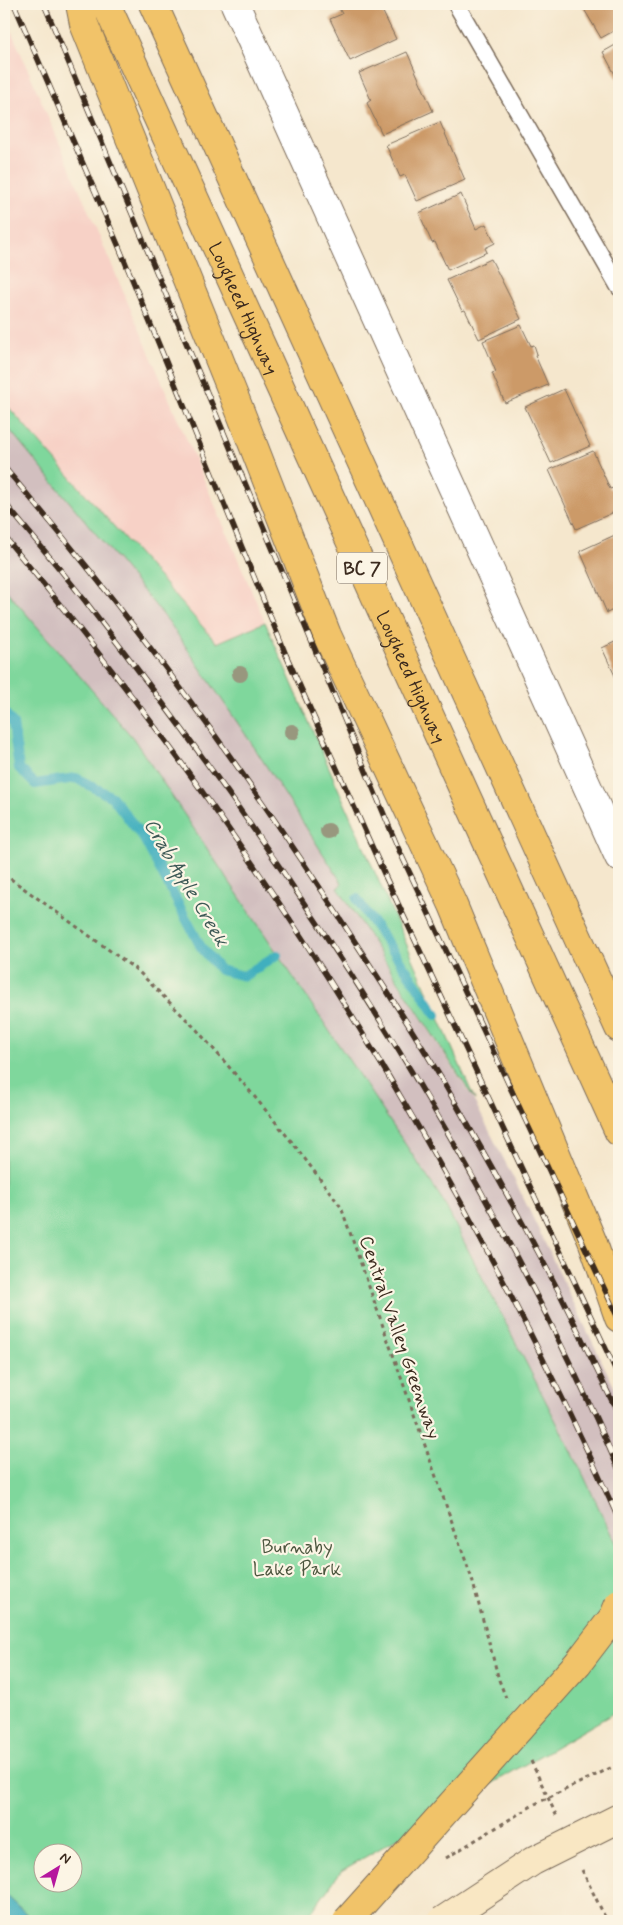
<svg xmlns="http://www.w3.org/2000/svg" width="623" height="1925" viewBox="0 0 623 1925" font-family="Mynerve,sans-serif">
<rect width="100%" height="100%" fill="#fcf5e5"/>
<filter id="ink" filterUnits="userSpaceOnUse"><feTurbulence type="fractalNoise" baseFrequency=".02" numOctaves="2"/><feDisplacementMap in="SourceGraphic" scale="10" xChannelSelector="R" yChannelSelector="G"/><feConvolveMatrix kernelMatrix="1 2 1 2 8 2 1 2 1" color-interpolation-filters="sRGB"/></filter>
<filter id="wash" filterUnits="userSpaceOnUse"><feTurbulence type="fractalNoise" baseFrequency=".0096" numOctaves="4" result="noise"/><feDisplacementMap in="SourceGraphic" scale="20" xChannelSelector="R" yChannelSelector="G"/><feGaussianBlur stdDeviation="1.12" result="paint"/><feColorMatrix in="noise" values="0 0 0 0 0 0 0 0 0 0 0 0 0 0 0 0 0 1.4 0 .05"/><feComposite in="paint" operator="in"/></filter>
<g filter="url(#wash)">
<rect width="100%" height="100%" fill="#f5e7cd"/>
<!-- built -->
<path fill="#f7d1c6" d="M4,14l261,608 -48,22 -213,-242z"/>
<!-- industrial -->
<path fill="#d2bfbf" d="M4,423l165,199 83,122 91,140 -5,4 134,209 46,90 101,210v154l-39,-83 -138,-269 -309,-461 -129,-150z"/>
<!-- green -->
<path fill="#7fd79c" stroke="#5d805d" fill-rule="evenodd" d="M4,402l213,241 48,-21 210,478 -137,-212 4,-5 -90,-139 -83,-122 -165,-199z
M4,588l129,150 309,461 138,269 39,83v159l-278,161 -36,50h-301zM42,1852h30v30h-30z"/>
<!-- water -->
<path fill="#41afbe" stroke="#3e6c6e" d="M4,1893l30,28h-30z"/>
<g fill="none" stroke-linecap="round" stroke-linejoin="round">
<!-- stream -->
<path stroke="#41afbe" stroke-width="10" d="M4,712l9,12 6,44 16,16 41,-6 36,19 32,42 57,108 19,23 24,6 33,-21
M357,899c25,39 55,76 79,116"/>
</g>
<g id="blocks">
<!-- building -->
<path fill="#cc9a68" d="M337,4h42l17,35 -46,22 -20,-42 12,-5z
M581,4h38v24l-18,10z
M619,43v39l-16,-30z
M407,52l26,59 -51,23 -15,-31 4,-3 -12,-27z
M440,122l25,58 -48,21 -12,-26 -5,2 -14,-32z
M461,194l15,35 10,-5 9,19 -10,5 2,4 -39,18 -13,-28 -3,1 -13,-30z
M491,259l30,60 -42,20 -14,-29 -3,1 -15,-31z
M521,325l10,21 3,-1 3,9 -2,1 13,30 -43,18 -13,-30 4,-1 -13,-31z
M564,389l26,57 -39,17 -26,-56z
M593,451l17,38 9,-3v24l-43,19 -27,-59z
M617,534l2,4v69l-12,6 -27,-62z
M619,640v36l-3,2 -14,-30z"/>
</g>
</g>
<g filter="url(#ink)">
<use href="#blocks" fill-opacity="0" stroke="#7c6c5b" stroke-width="1"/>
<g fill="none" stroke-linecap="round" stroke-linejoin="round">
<!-- lane casing -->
<g stroke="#7c6c5b" stroke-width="19">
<path id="lane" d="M456,4l163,283"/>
</g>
<!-- street casing -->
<g stroke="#7c6c5b" stroke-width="30">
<path id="street" d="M235,4l384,853"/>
</g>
<!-- primary casing -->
<g stroke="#7c6c5b" stroke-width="30">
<g id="primary">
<path d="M80,4l4,20 152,377 91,234 126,270 140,338 26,75"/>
<path id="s1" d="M106,4l513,1128"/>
<path d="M153,4l466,1024"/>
</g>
</g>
<!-- path -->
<path stroke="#7c6c5b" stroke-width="3" stroke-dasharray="4 4" stroke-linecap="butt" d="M4,874l134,97 59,59 52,60 47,57 45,60 131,372 27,101 7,18
M531,1761l26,56
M582,1870l25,51"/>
<!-- lane -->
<use href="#lane" stroke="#fff" stroke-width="16"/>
<!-- street -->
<use href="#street" stroke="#fff" stroke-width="28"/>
<!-- primary -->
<use href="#primary" stroke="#f1c369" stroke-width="28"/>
<!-- rail casing -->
<g stroke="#3b2a1e" stroke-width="5.5">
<path id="rail" d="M14,4l105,243 167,408 100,223 233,499
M44,4l355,846 220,470
M4,467c130,151 248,313 355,481 28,43 56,86 82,130 40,69 79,139 116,210 21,42 41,85 62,127
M4,502c30,37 62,73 91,112 204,263 391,550 524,856
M4,536c72,87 142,176 207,268 159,224 296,465 408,716"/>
</g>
<!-- rail -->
<use href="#rail" stroke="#fcf5e5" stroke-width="4" stroke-dasharray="11" stroke-linecap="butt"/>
<!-- secondary-bridge casing -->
<g stroke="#7c6c5b" stroke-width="30" stroke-linecap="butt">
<path id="secondary-bridge" d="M442,1921l91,-60 86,-43"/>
</g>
<!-- primary-bridge casing -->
<g stroke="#7c6c5b" stroke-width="30" stroke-linecap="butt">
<path id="primary-bridge" d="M347,1921l231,-258 36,-47 5,-12"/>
</g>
<!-- path-bridge -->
<path stroke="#7c6c5b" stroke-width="3" stroke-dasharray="4 4" stroke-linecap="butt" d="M446,1858l89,-54 84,-40"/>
<!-- secondary-bridge -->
<use href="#secondary-bridge" stroke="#f9e7c3" stroke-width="28"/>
<!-- primary-bridge -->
<use href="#primary-bridge" stroke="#f1c369" stroke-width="28"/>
</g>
<!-- trees -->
<g fill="#98977e">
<circle cx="240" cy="674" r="8"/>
<circle cx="292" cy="732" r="8"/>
<circle cx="328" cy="831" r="8"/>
</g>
</g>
<g text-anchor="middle" stroke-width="4.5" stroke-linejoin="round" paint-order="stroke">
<!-- shield labels -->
<rect fill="#fcf5e5" stroke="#75675a" stroke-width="1" x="337" y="552.5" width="50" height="31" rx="4"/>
<g font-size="18" font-weight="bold" fill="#3b2a1e">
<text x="362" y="574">BC 7</text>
</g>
<!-- street labels -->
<g font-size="19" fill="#3b2a1e" stroke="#fcf5e5">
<text dy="7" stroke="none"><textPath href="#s1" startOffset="334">Lougheed Highway</textPath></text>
<text dy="7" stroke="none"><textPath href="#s1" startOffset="739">Lougheed Highway</textPath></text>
<text transform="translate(401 1337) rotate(71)" y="7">Central Valley Greenway</text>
</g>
<!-- park labels -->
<g font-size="19" fill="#4c553e" stroke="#fcf5e5">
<text x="297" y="1553">Burnaby<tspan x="297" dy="22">Lake Park</tspan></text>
</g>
<!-- water labels -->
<g font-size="20" font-style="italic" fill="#3d5956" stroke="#fcf5e5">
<text transform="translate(187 882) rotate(59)" y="7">Crab Apple Creek</text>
</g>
</g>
<!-- margin -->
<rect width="623" height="1925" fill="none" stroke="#fcf5e5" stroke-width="20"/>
<!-- north arrow -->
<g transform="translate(58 1868) rotate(37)"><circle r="24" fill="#fcf5e5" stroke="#afa495"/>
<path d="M0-4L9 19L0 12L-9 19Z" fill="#b5179e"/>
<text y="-8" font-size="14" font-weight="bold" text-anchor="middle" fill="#3b2a1e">N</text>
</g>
</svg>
